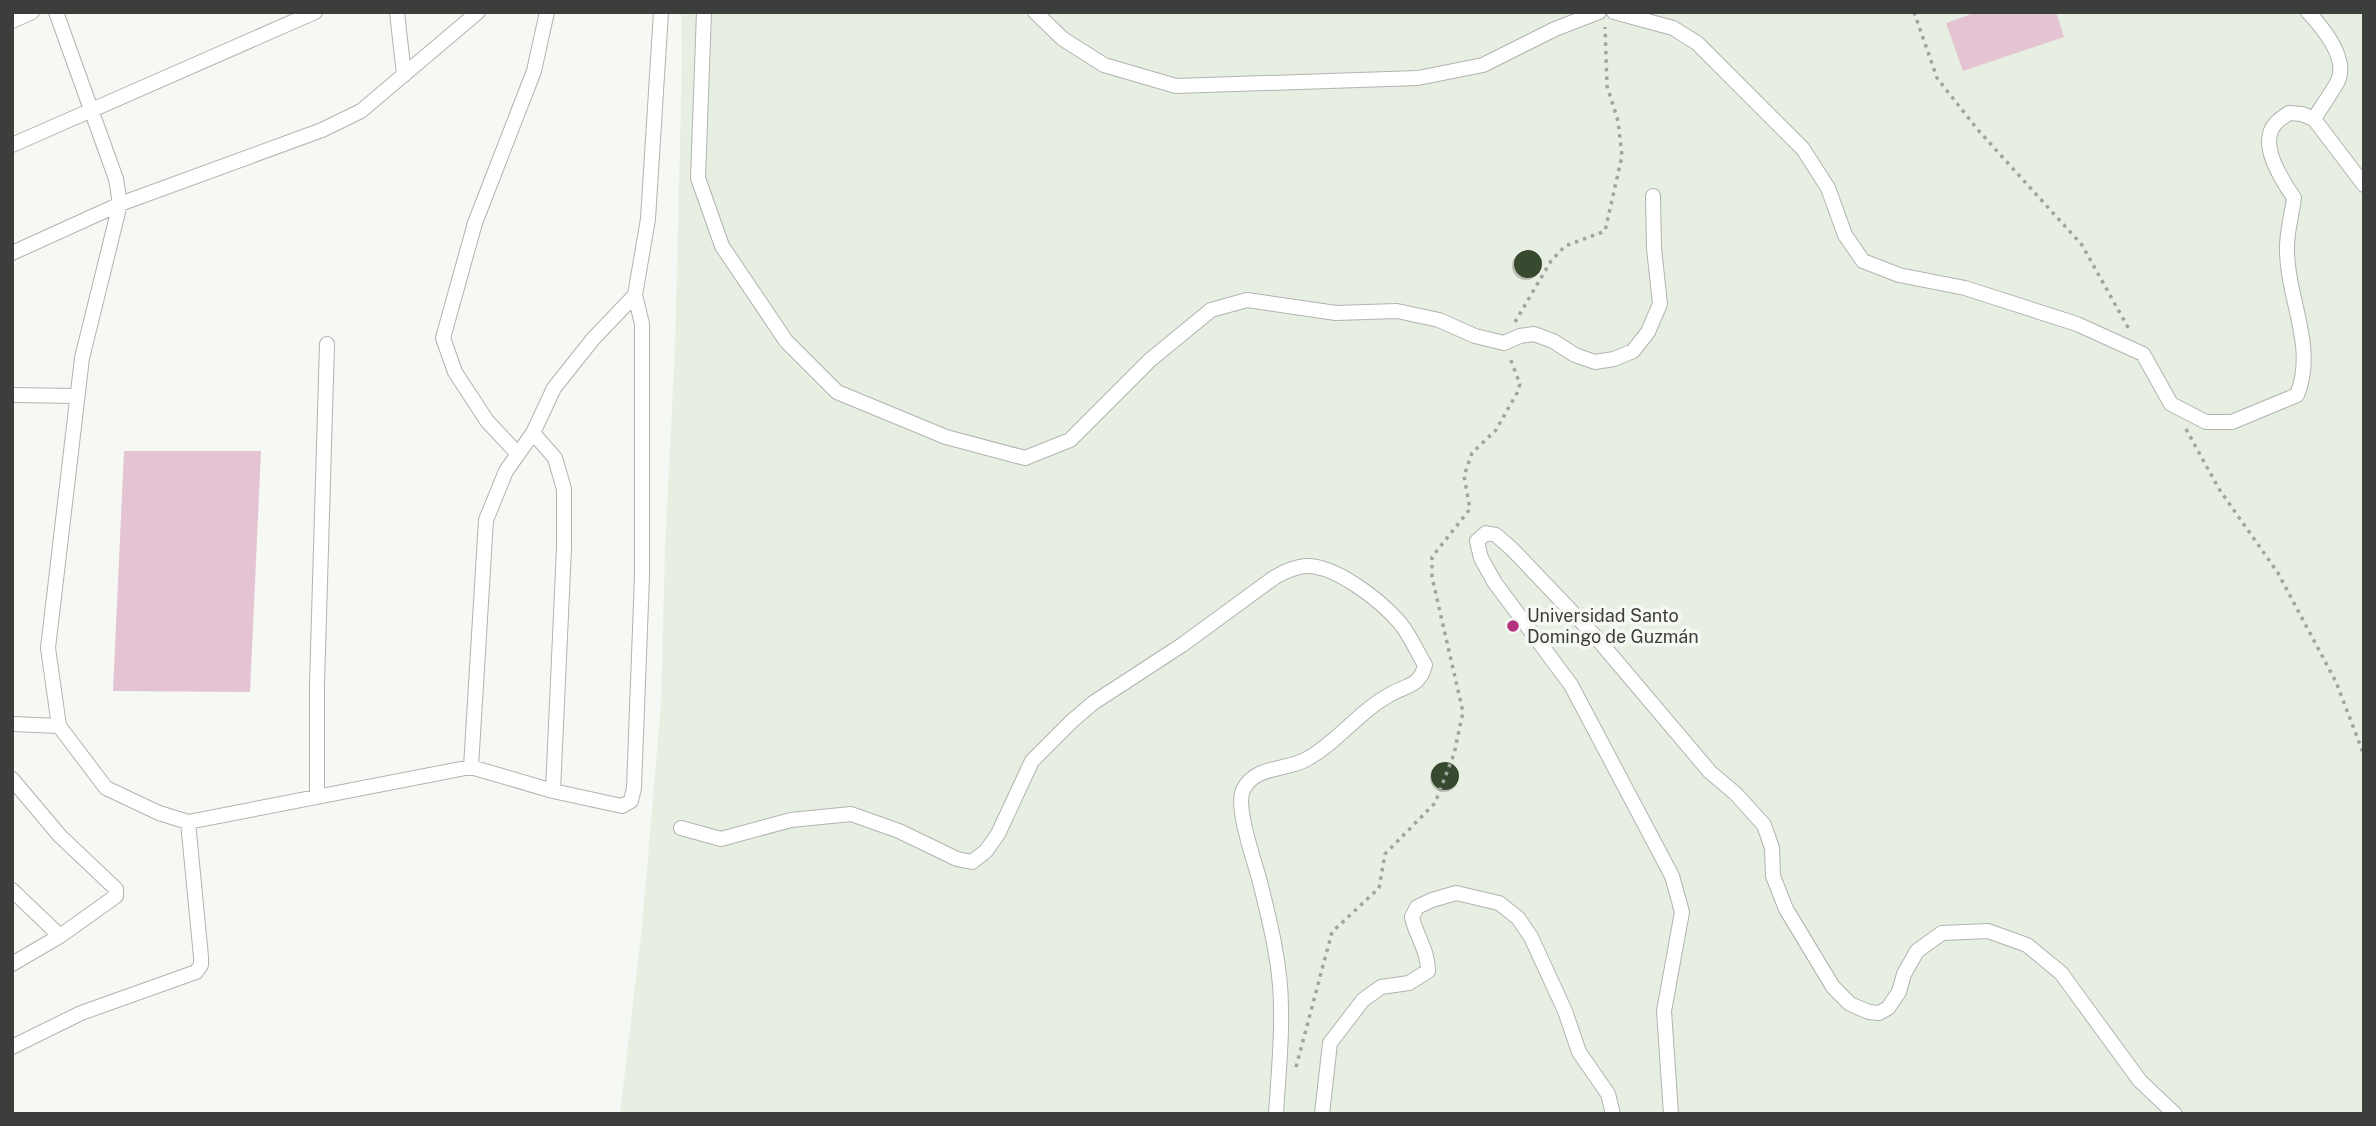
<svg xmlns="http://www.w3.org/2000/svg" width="2376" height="1126" viewBox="0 0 2376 1126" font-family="'Public Sans',sans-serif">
<rect width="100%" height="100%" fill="#f5f8f3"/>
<!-- built -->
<path fill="#e7efe3" d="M681,12h1683v1102h-1744l22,-187 19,-223 4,-155 10,-201 7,-288z"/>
<!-- green -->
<path fill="#e4c4d3" d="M1977,12h79l8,25 -101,34 -17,-48z
M124,451h137l-11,241 -137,-1z"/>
<!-- shadow -->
<path fill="#0003" d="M1512 266a14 14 0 1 1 28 0a14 14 0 1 1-28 0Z
M1430 778a14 14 0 1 1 28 0a14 14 0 1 1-28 0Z"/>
<!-- building -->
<path fill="#37492e" d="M1514 264a14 14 0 1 1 28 0a14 14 0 1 1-28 0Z
M1431 776a14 14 0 1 1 28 0a14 14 0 1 1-28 0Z"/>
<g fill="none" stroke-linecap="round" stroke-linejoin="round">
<!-- minor casing -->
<g stroke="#b1b4b0" stroke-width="16">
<path id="minor" d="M56,12l60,167 4,25 -38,154 -34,290 11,78 47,62 53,25 29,9 283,-55 82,24 69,15 9,-5 3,-13 8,-212v-252l-7,-29
M397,12l7,63
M704,12l-6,166 24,68 64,95 51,51 109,45 79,21 45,-18 80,-80 61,-50 36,-10 89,13 61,-2 42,9 36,16 29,7 16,-7 14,-2 19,7 22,14 20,7 19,-3 19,-8 15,-19 12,-28 -6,-56 -1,-52
M1035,12l28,27 41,26 72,21 242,-8 65,-13 72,-36 44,-17
M1614,12l59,16 24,15 106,106 25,39 17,47 18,26 36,14 66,13 112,36 66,30 28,50 35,18h26l65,-27c20,-49 -11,-98 -10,-148 0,-16 5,-33 7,-49 -12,-18 -37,-55 -18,-75 3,-4 9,-7 13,-10l13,1 12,5 50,66
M2308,12c15,16 40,46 30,69 -7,13 -17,26 -24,38
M12,21l20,-9
M12,145l303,-133
M12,253l108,-49 202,-74 39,-19 117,-99
M12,395l65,1
M533,433l22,25 9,31v59l-11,243
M518,454l-31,-33 -32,-49 -12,-34 32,-115 59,-152 13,-59
M12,724l47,2
M471,767l15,-247 20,-49 27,-38 21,-45 39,-49 42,-44 13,-76 13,-207
M12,779l48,57 56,53v7l-56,40 -48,28
M317,797v-113l10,-340
M681,828l40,11 70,-19 60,-6 48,17 58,28 15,3 14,-11 12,-17 34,-73 40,-40 21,-18 89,-58 93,-68c9,-5 19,-10 30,-11 30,-2 76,35 95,57 10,12 17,29 25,42 -5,21 -18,20 -34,29 -32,17 -53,48 -84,65 -21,12 -52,6 -64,31 -8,18 12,72 17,92 10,40 21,84 21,126 1,35 -3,71 -5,106
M12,890l48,46
M12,1047l69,-34 115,-41 5,-7v-8l-13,-135
M1322,1114l8,-71 33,-43 18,-13 28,-4 19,-12c0,-21 -12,-35 -16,-54l5,-10 15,-7 24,-7 43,10 19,15 13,19 34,74 14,41 29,42 5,20
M1671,1114l-7,-103 18,-99 -10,-36 -101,-191 -76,-102 -14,-25 -4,-17 9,-8 10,2 16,14 83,87 115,136 26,22 28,31 8,23 1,28 13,33 47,78 17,17 19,8 10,1 9,-5 11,-16 5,-18 13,-23 25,-18 46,-2 39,14 34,28 79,108 35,33"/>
</g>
<!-- path -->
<path stroke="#a2a4a1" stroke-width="3.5" stroke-dasharray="3.5 5" stroke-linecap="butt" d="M1914,12l23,66 41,52 104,115 48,86
M1515,322l36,-61 14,-15 40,-15 17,-75 -4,-35 -11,-35 -2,-59
M2186,429l33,60 59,84 58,109 28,73
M1296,1067l36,-135 47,-44 6,-34 50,-51 19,-49 9,-42 -31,-135v-20l38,-48 -6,-33 8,-23 24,-23 21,-37 3,-9 -10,-26"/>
<!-- minor -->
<use href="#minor" stroke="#fff" stroke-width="14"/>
</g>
<!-- markers -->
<circle fill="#b2327d" stroke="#f5f8f3" stroke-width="2.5" cx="1513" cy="626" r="7"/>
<g text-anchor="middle" stroke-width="7" stroke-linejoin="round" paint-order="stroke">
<!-- poi labels -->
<g font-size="18" fill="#3c3e3c" stroke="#f5f8f3" text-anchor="start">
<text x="1527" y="622">Universidad Santo<tspan x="1527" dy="21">Domingo de Guzmán</tspan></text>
</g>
</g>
<!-- border -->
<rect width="2376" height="1126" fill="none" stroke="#3c3e3c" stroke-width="28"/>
</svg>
